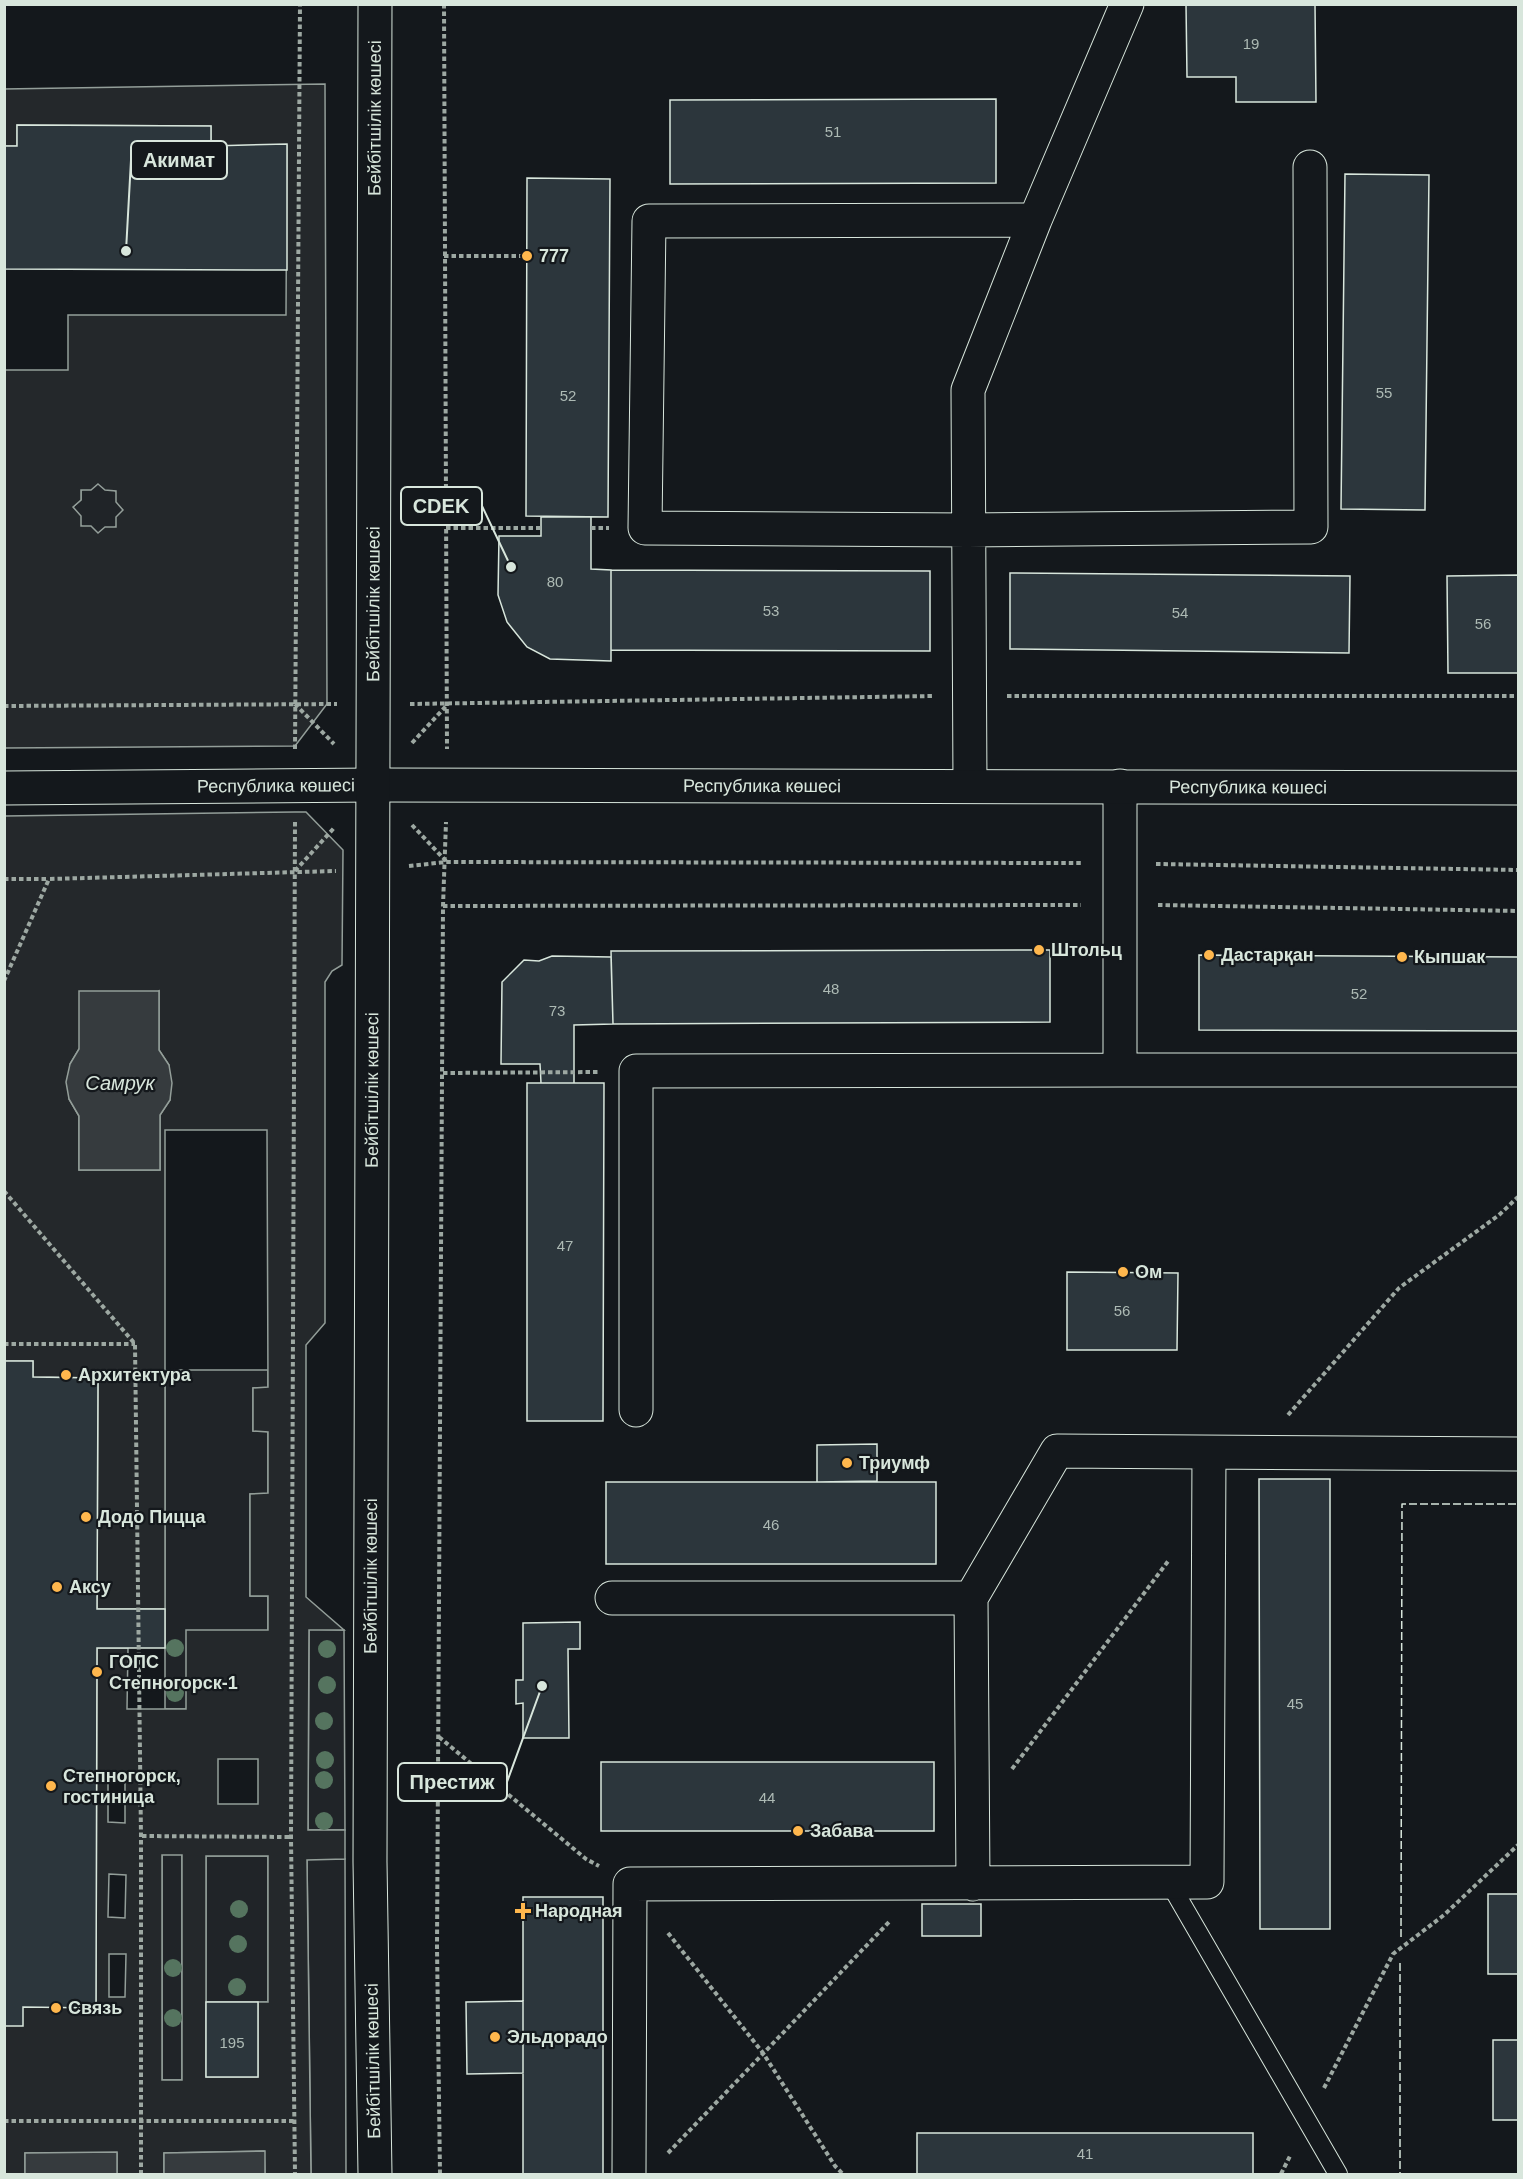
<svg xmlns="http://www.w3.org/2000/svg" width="1523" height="2179" viewBox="0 0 1523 2179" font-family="Helvetica,sans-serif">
<rect width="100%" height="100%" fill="#14181c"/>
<!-- green -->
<path fill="#202428" stroke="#939e99" stroke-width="1.5" d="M99,483l17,8 7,19 -7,17 -18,7 -17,-8 -8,-19 8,-7v-10z
M165,1370h103v18h-15v43h15v63h-18v102h18v34l-82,79h-21z
M309,1629l35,1 1,200h-37z
M162,1854h20v226h-20z
M206,1856h62v146h-62z
M307,1859h38l1,315h-35z"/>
<!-- parking -->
<path fill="#24282b" stroke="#939e99" stroke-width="1.5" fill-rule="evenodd" d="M325,84l2,620 -32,42 -290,2v-378h63v-55h218l1,-170 -76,1v-20l-194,-1v21h-12l-1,-57zM98,484l7,6 11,1v11l7,8 -7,7v10h-11l-7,6 -7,-7h-10v-10l-8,-9 8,-7v-10h10z
M295,812h11l37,38 -1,115 -10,6 -7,11v341l-19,22v252l38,33h-35l-1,200h37v29l-38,1 4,314h-46l-1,-23 -100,2v21h-47v-21h-92v21h-21l1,-148 18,-19h73l1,-359h31l-1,61h59v-79h82v-34h-18v-102l18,-1v-61l-15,-1v-43l15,-1 -1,-257h-102v479h-68l1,-231 -65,-1v-16h-27l-1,25v-570zM159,991v59l10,15 1,35 -10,15v55h-81v-54l-10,-17 1,-35 9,-15zM218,1759h40v45h-40zM108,1779h17v44l-17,-1zM162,1855h20v225h-20zM206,1856h62v146h-10v75h-52zM109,1874l17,1 -1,43 -17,-1zM109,1954h17l-1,43h-16z"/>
<!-- water -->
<path fill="#363b3e" stroke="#939e99" stroke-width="1.5" d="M79,991h80v59l10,15 3,18 -2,17 -10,15v55h-81v-54l-10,-17 -3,-17 4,-18 9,-15z
M265,2151v23h-101v-21z
M117,2152v22h-92v-21z"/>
<!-- building -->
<path fill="#2c363c" stroke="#d8e6dc" stroke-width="1.5" d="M1186,4h129l1,98h-80v-25h-49z
M996,99v84l-326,1v-84z
M17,125l194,1v20l76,-2v126l-283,-1v-123h13z
M1345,174l84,1 -4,335 -84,-1z
M527,178l83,1 -2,338 -82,-1z
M541,517h50v52l20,1v91l-61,-2 -23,-12 -20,-25 -9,-27 1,-59h42z
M611,570l319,1v80l-319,-1z
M1010,573l340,3 -1,77 -339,-4z
M1518,575v98h-70l-1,-97z
M1050,950v72l-437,2 -2,-73z
M1199,955l319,2v74l-319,-1z
M552,956l59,1 2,67 -39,1v58h-33l-1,-19h-39l1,-82 22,-22 15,1z
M527,1083h77l-1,338h-76z
M1067,1272l111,1 -1,77h-110z
M5,1361h28v16l65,1 -1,231h68v39h-68l-1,360 -73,-1v19h-19z
M877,1444v37l-60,1v-37z
M1259,1479h71v450h-70z
M606,1482h330v82h-330z
M580,1622v27h-12l1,89h-46v-35l-7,1v-24h7v-57z
M601,1762h333v69h-333z
M1488,1894h30v80h-30z
M523,1897h80v277h-80z
M922,1904h59v32h-59z
M523,2001v72l-56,1 -1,-72z
M206,2002h52v75h-52z
M1493,2040h25v80h-25z
M917,2133h336v41h-336z"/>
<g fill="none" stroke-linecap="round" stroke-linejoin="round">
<!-- lane casing -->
<g stroke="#d8e6dc" stroke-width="20">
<path id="lane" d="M1169,1882l169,292"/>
</g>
<!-- street casing -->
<g stroke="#d8e6dc" stroke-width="35">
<path id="street" d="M1035,220l-386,1 -4,307 323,2 343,-3 -1,-360
M970,786l-2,-396 67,-170 92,-216
M1120,786v284h398
M636,1410v-339l484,-1
M612,1598h359
M973,1884l-2,-286 86,-147 461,3
M629,2174l1,-290 577,-2 2,-429"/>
</g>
<!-- secondary casing -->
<g stroke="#d8e6dc" stroke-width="35">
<g id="secondary">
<path id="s1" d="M4,788l370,-3 1144,3"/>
<path id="s2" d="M375,2174l-5,-312 5,-1858"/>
</g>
</g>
<!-- path -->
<path stroke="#9da8a2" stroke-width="4" stroke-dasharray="4.5 3" stroke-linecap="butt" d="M444,4l3,745
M444,256h83
M446,528h95
M591,528h18
M1007,696h511
M295,704l39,40
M410,704l524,-8
M4,706l333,-2
M412,743l36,-39
M295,749l5,-745
M295,822l-4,1015 4,337
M412,825l34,36
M1156,864l362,6
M409,866l37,-4 636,1
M295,871l39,-43
M4,879h45
M1158,905l360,6
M443,906l638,-1
M4,981l45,-102 287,-8
M443,1073l156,-1
M4,1191l131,153 6,492v338
M4,1344h131
M1288,1415l111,-127 100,-73 19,-18
M439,1737l147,122 13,7
M1012,1769l157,-209
M142,1836l149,1
M668,1933l95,120 72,113 8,8
M1324,2088l69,-134 51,-39 74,-70
M4,2121h290
M668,2153l221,-231
M440,2174l-3,-227 6,-1041 3,-84
M1281,2174l10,-20"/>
<!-- lane -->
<use href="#lane" stroke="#14181c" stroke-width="18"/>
<!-- street -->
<use href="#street" stroke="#14181c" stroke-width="33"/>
<!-- secondary -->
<use href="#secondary" stroke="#14181c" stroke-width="33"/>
<!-- fence -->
<path stroke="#d8e6dc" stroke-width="1.5" stroke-dasharray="8 3" stroke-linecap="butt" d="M1401,1937l1,-433h116
M1400,1963v211"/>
</g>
<!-- trees -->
<g fill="#55745f">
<circle cx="175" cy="1648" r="9"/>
<circle cx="327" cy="1649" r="9"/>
<circle cx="327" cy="1685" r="9"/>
<circle cx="175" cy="1693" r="9"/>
<circle cx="324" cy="1721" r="9"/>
<circle cx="325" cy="1760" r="9"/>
<circle cx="324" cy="1780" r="9"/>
<circle cx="324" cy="1821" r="9"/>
<circle cx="239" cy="1909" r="9"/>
<circle cx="238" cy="1944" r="9"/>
<circle cx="173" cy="1968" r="9"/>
<circle cx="237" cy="1987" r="9"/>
<circle cx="173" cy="2018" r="9"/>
</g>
<!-- markers -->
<g fill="#ffb74d" stroke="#14181c" stroke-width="2">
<circle cx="527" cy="256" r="6"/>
<circle cx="1039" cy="950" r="6"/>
<circle cx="1209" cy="955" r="6"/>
<circle cx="1402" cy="957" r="6"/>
<circle cx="1123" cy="1272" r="6"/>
<circle cx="66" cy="1375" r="6"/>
<circle cx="847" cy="1463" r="6"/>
<circle cx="86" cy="1517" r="6"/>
<circle cx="57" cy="1587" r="6"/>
<circle cx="97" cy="1672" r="6"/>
<circle cx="51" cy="1786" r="6"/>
<circle cx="798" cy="1831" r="6"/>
<path d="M520 1902h6v6h6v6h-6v6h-6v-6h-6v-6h6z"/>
<circle cx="56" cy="2008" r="6"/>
<circle cx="495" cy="2037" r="6"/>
</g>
<g text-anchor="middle" stroke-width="4.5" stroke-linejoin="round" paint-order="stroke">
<!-- number labels -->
<g font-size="15" fill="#adbab4">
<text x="1251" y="49">19</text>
<text x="833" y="137">51</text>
<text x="1384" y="398">55</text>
<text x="568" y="401">52</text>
<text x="555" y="587">80</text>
<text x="771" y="616">53</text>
<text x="1180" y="618">54</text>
<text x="1483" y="629">56</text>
<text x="831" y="994">48</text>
<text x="1359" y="999">52</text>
<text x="557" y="1016">73</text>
<text x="565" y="1251">47</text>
<text x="1122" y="1316">56</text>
<text x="771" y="1530">46</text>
<text x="1295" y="1709">45</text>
<text x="767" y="1803">44</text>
<text x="232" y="2048">195</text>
<text x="1085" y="2159">41</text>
</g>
<!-- street labels -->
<g font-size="18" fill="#d8e6dc" stroke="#14181c">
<text dy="6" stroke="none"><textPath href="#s2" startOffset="2056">Бейбітшілік көшесі</textPath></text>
<text dy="6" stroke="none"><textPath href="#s2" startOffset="1570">Бейбітшілік көшесі</textPath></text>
<text dy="6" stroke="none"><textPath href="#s1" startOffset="272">Республика көшесі</textPath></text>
<text dy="6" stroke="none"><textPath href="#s1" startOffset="758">Республика көшесі</textPath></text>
<text dy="6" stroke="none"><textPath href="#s1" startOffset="1244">Республика көшесі</textPath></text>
<text dy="6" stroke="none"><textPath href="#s2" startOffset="1084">Бейбітшілік көшесі</textPath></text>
<text dy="6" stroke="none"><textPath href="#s2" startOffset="598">Бейбітшілік көшесі</textPath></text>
<text transform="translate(373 2061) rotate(-91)" y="6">Бейбітшілік көшесі</text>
</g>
<!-- poi labels -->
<g font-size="18" font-weight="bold" fill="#d8e6dc" stroke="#14181c" text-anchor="start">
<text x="539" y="262">777</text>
<text x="1051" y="956">Штольц</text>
<text x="1221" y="961">Дастарқан</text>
<text x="1414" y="963">Кыпшак</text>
<text x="1135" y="1278">Ом</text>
<text x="78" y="1381">Архитектура</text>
<text x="859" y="1469">Триумф</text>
<text x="98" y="1523">Додо Пицца</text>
<text x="69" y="1593">Аксу</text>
<text x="109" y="1668">ГОПС<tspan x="109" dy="21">Степногорск-1</tspan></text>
<text x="63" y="1782">Степногорск,<tspan x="63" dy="21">гостиница</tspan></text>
<text x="810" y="1837">Забава</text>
<text x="535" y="1917">Народная</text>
<text x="68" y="2014">Связь</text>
<text x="507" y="2043">Эльдорадо</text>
</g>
<!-- water labels -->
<g font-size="20" font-style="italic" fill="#d8e6dc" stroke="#14181c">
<text x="120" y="1090">Самрук</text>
</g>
</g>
<!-- callouts -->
<path fill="none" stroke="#d8e6dc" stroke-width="2" d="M126 251L131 160M511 567L482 506M542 1686L507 1782"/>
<g fill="#d8e6dc" stroke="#14181c" stroke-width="2">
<circle cx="126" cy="251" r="6"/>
<circle cx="511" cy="567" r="6"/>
<circle cx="542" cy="1686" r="6"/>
</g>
<g fill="#14181c" stroke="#d8e6dc" stroke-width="2">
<rect x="131" y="141" width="96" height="38" rx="6"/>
<rect x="401" y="487" width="81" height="38" rx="6"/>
<rect x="398" y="1763" width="109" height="38" rx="6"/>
</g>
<g font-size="20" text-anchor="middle" font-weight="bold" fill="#d8e6dc">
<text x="179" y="167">Акимат</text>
<text x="441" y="513">CDEK</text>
<text x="452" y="1789">Престиж</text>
</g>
<!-- border -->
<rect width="1523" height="2179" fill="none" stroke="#d8e6dc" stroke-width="12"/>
</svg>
